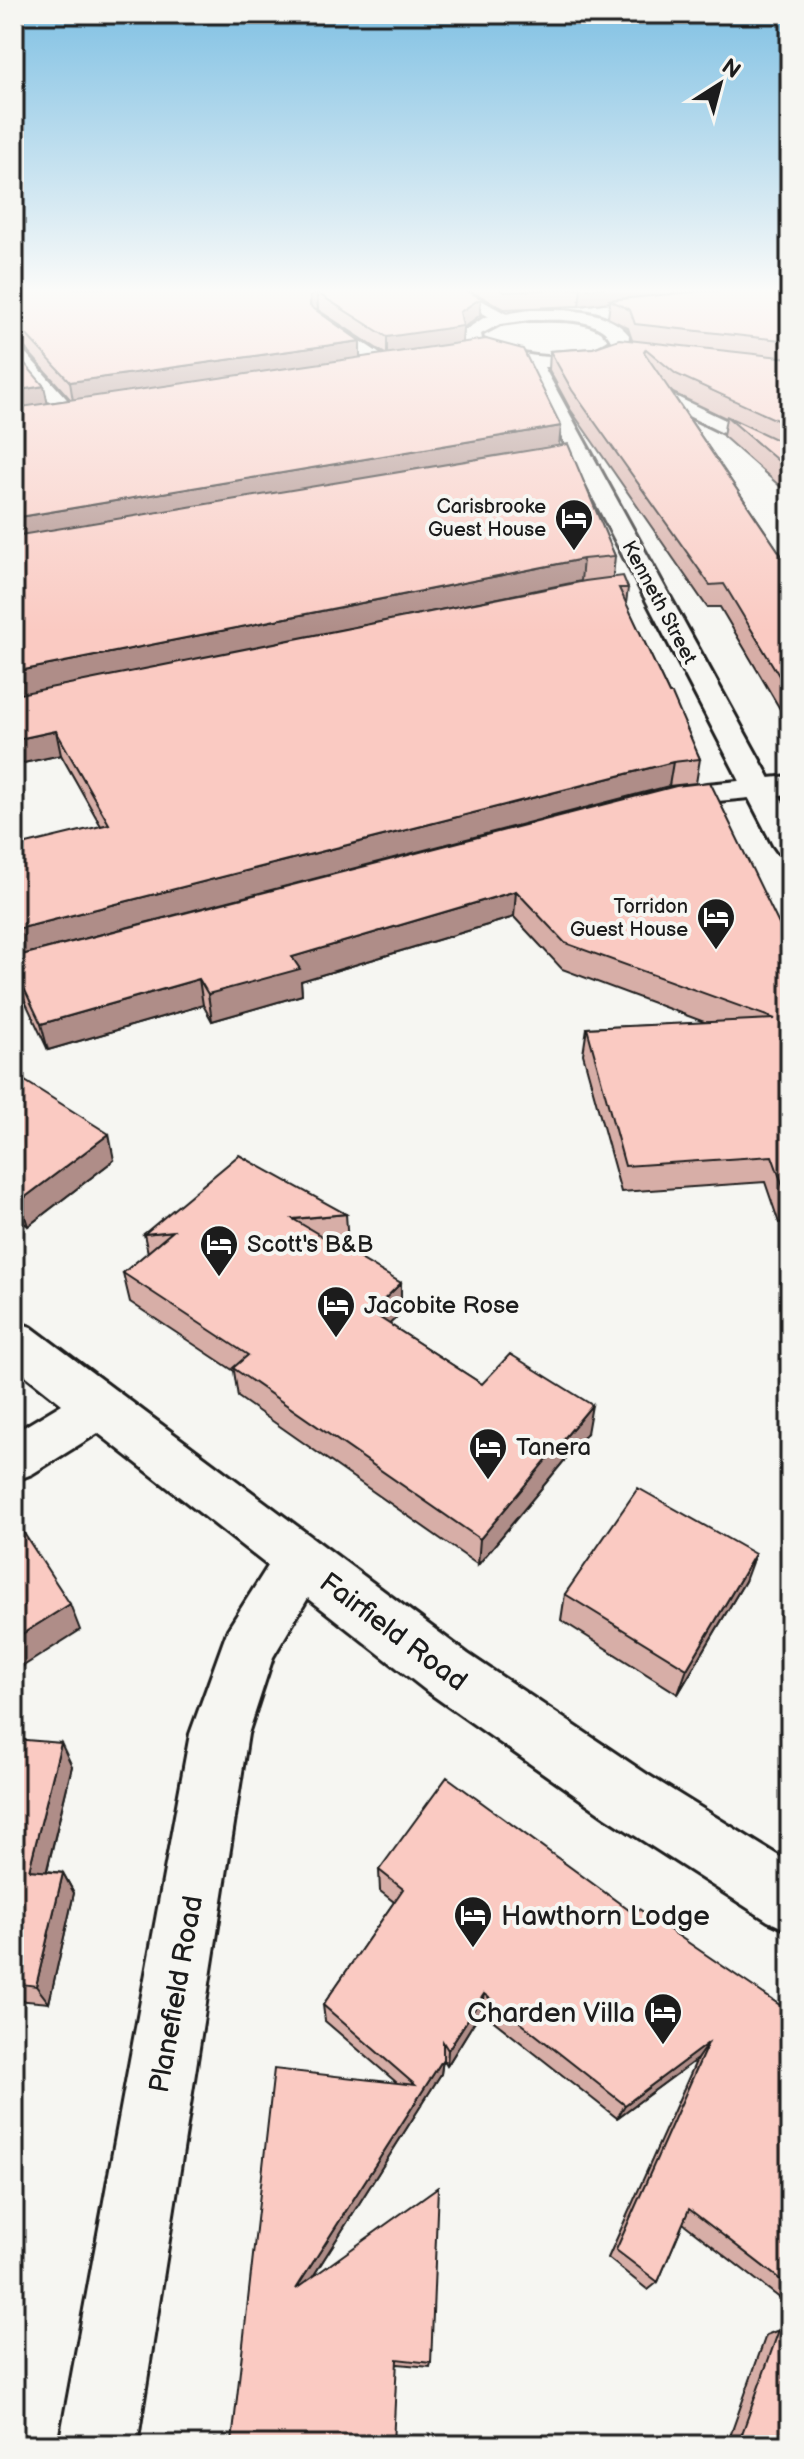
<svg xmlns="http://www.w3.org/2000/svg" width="804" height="2459" viewBox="0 0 804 2459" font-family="'Balsamiq Sans',sans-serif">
<rect width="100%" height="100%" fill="#f6f6f2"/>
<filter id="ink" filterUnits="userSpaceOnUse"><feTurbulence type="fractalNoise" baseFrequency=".0125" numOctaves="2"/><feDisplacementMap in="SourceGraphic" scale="16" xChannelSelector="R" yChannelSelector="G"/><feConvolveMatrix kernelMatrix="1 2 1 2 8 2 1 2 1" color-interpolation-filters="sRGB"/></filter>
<g filter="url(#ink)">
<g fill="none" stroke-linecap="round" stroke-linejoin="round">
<!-- service casing -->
<g stroke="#1c1c1c" stroke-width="6">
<path id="service" d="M768,288h22v10z
M319,313l70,47 3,4 -3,4h-12l-64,-47v-6z
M14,350h9l51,57 2,4 -2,4h-14l-46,-54z"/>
</g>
<!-- minor casing -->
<g stroke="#1c1c1c" stroke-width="6">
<path id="minor" d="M675,396l115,55v15l-122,-60 -3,-4z
M790,776v18l-83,8 -49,10 -11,-3 -5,-7 5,-7 60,-11z
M14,1321l17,6 437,327 180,121 142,88v68l-22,-10 -162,-104 -178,-125 -120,-94 -35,59 -25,77 -111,711h-78l131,-711 38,-105 40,-63 -170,-133 -66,41 -18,7v-48l48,-29 -48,-38z"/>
</g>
<!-- primary casing -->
<g stroke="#1c1c1c" stroke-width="6">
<path id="primary" d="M437,288h22l53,29 -9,5 -6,-1z"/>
</g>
<!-- trunk casing -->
<g stroke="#1c1c1c" stroke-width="6">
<path id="trunk" d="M530,310c33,0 77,-3 99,25l-1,12c-25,17 -54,21 -84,20l246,448v40l-12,-3 -5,-7 -249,-480 -44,-11 -16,-12 -2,-10 23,-15zM530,320c23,0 71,-4 81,21 -35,25 -93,18 -129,-2l-1,-5 19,-10z"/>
</g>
<!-- service -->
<use href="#service" fill="#f6f6f2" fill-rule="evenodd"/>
<!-- minor -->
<use href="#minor" fill="#f6f6f2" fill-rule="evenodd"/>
<!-- primary -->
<use href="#primary" fill="#f6f6f2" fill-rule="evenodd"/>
<!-- trunk -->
<use href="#trunk" fill="#f6f6f2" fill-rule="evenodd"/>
</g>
<!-- wall -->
<path fill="#d7aea7" stroke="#1c1c1c" stroke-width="2" fill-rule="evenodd" d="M14,288h448l18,27 -17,13 -1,15 97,102 56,111 -2,21 15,11 -2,16 74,155 -4,24 -27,3 -568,40 -40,-71 -47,10 33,-362 24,-3 -46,-52 -11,-1zM317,310h1l67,44 -25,4v-17z
M465,288h275l-5,3 24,1 1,-4h14l-1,4h17v203l-67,-59 3,-18 -53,-25 -3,-3 120,178v158l-70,-119h-13l-137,-198 -21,-39 1,-19 43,-3 39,-8 -4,-12 -20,-10 2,-16 -31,4 -75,3z
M676,786l114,161v275l-11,1 -14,-41 -144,10 -38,-138 4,-26 120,-5 -145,-54 -48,-52 -213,64 1,14 -90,26 -9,-16 -155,45 -31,-66 -3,-10v-17z
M14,1074l100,86 -86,66 -14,-10z
M346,1214l2,30 -12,1 65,68 -12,11 93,60 105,49 -109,132 -240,-168 -4,-26 -104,-69 -7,-29 25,-20 -4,-19z
M745,1581l-67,113 -117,-74 4,-26z
M14,1739l58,27 -25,105 16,2 11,20 -25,110 -33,-3 -2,8z
M379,1870l254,43 157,99v294l-107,-83 -25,59 -10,8 -40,-32 89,-199 -80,59 -136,-107 -34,55 -4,-7 -2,15 -129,204 119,85 -1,4 -32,-3 -166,78 164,-360 -71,-61 -2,-16 71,-103 -14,-11z
M779,2330l11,115h-63l39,-110z"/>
<!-- shaded-wall -->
<path fill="#af8d88" stroke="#1c1c1c" stroke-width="2" d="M581,288h119v4l-90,8v2l-31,4z
M317,293l1,17 -7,3 -1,-17z
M481,298l-1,17 -17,13 -1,16 -75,11v-18l73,-25z
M360,341v18l-287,42 -3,-19z
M44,386l4,19 -34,6v-20z
M561,426l-2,20 -545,94v-22z
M583,559l-2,22 -567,116v-25z
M56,731l5,24 -47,10v-25z
M673,762l-4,24 -655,171v-27z
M516,891l-2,26 -213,64 1,14 -90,26 -4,-27 84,-37z
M199,979l4,26 -155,45 -7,-26z
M109,1134l5,26 -86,66 -8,-25z
M401,1283v30l-29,28 -1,-29z
M592,1405l-5,28 -109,132 2,-26z
M755,1554l-10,27 -67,113 9,-25z
M70,1604l10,26 -66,42v-33z
M61,1743l11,23 -30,124 -13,-20z
M63,1873l11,20 -25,110 -13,-17z
M484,1994l-3,17 -34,55 1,-16z
M708,2043l-11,16 -80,59 8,-13z
M443,2059l-2,15 -141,223 -4,-8z"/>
<!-- building -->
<path fill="#facac2" stroke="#1c1c1c" stroke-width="2" d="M14,288h448l19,10 -21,14 3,14 -76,11 -70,-44 -7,3v10l50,35 -290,41 -48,-52 -8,-1z
M497,288h89l-82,4z
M703,291l87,1v49l-155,-17 -5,-14 -20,-10z
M486,339l37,10 38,77 -547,92v-110z
M619,339l171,19v68l-114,-52 -30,-25 -2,3 146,216v126l-66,-110 -14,1 -138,-195 -22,-39 43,-3z
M14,351l30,35 -30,5z
M726,416l64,30v25z
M568,444l47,112 -32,3 -569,113v-136z
M623,576l5,12h-9l50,106h3l28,65 -27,3 -659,168v-83l95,-23 -53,-93 -42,9v-45l571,-114z
M710,782l80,165v250h-3l-15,-41 -147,10 -38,-138 188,-9 -210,-76 -49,-52 -224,66 8,12 -92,25 -9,-15 -158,45 -27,-57v-10l662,-171z
M14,1074l95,60 -89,67 -6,-5z
M239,1155l107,59 -53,5 108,64 -30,29 111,72 28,-30 82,51 -112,134 -247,-171 15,-13 -125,-82 50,-42 -29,3z
M638,1488l117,66 -68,115 -122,-75z
M14,1518l56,86 -56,35z
M14,1739l47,4 -32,127 34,3 -27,113 -22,-3z
M447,1777l186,136 3,-6 154,105v275l-101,-78 -31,73 -42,-32 92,-207 -83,62 -141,-111 -36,56 -5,-8v17l-147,230 142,-102 -7,176 -34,-4 -4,86h-179l1,-6 17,3 42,-373 141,16 -92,-80 80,-116 -24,-19z
M779,2330l11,9v106h-52z"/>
</g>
<!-- sky -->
<linearGradient id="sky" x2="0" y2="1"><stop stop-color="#7fc0e3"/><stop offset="0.46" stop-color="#fbfbf9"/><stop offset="1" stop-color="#fbfbf9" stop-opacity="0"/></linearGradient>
<rect width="804" height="632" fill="url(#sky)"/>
<!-- icons -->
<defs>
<g id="hotel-pin" transform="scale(2)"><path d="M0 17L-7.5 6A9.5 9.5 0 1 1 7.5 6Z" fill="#1c1c1c" stroke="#f6f6f2"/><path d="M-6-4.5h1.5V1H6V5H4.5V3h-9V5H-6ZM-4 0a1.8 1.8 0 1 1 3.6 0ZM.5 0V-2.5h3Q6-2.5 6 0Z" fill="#fff"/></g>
</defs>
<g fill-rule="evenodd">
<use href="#hotel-pin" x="574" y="518"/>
<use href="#hotel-pin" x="716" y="917"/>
<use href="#hotel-pin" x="219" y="1244"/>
<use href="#hotel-pin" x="336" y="1305"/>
<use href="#hotel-pin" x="488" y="1447"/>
<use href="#hotel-pin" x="473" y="1915"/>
<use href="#hotel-pin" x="663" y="2012"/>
</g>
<g text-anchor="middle" stroke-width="8" stroke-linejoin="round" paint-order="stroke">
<!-- far-poi labels -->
<g font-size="20" fill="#1c1c1c" stroke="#f6f6f2" text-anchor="end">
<text x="546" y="513">Carisbrooke<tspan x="546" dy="23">Guest House</tspan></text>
<text x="688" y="913">Torridon<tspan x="688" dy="23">Guest House</tspan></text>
</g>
<!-- far-street labels -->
<g font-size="20" fill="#1c1c1c" stroke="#f6f6f2">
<text transform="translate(660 602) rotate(62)" y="7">Kenneth Street</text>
</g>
<!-- poi labels -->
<g font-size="24" fill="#1c1c1c" stroke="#f6f6f2" text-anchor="start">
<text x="247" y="1252">Scott's B&amp;B</text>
<text x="364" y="1313">Jacobite Rose</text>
<text x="516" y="1455">Tanera</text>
</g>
<!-- near-street labels -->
<g font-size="28" fill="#1c1c1c" stroke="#f6f6f2">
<text transform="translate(394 1631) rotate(37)" y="10">Fairfield Road</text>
<text transform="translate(175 1994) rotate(-80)" y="10">Planefield Road</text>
</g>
<!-- near-poi labels -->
<g font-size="28" fill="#1c1c1c" stroke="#f6f6f2" text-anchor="start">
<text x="501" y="1925">Hawthorn Lodge</text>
<text x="635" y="2022" text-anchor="end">Charden Villa</text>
</g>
</g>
<!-- margin -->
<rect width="804" height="2459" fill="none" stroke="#f6f6f2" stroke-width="48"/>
<rect x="24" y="24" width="756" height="2411" fill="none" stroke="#1c1c1c" stroke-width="3" filter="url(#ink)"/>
<!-- north arrow -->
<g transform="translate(720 84) rotate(36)" stroke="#f6f6f2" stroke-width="6" paint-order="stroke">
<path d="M0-6L14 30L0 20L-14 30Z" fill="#1c1c1c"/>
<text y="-12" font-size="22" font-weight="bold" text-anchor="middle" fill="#1c1c1c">N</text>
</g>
</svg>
